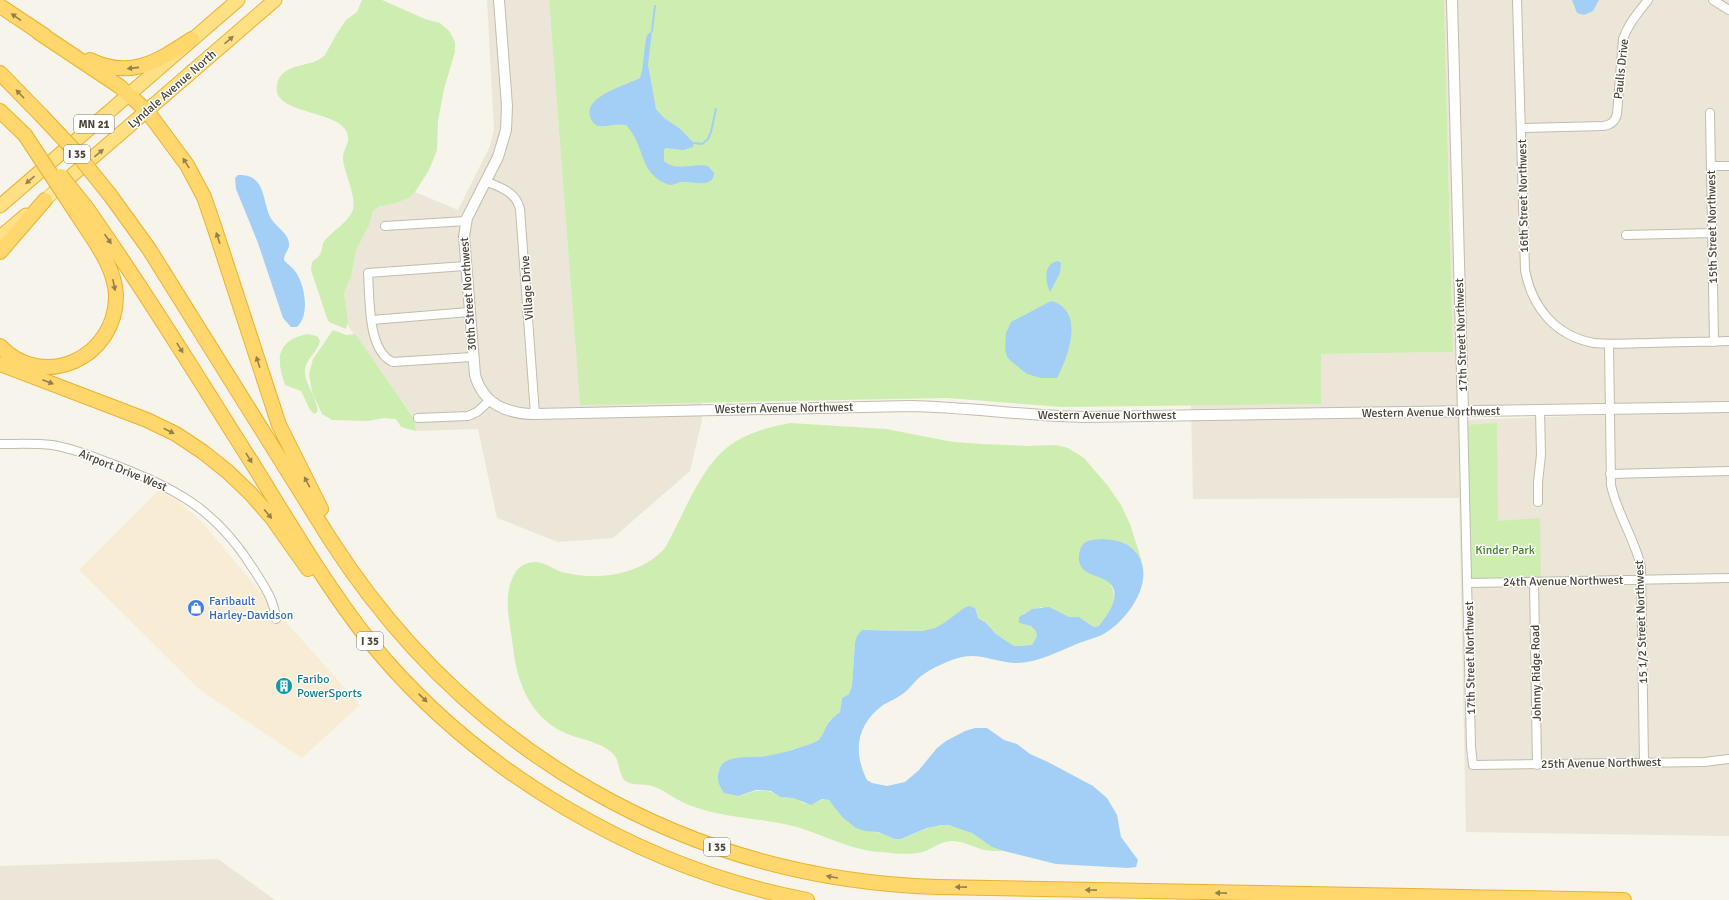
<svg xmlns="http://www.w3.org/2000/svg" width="1729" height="900" viewBox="0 0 1729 900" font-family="Signika,sans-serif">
<rect width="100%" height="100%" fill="#f6f4eb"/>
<!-- residential -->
<path fill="#ebe6d8" d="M487,0h62l31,404 122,-2v18l-12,51 -77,67 -55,4 -61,-24 -19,-89 -62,2 -1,-12 -67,-93 -4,-33 7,-16 5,-27 17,-39 7,-5 30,-9 5,-5 43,18 32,-64 4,-16z
M1444,0h285v404l-272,5 1,11 271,-9v425l-263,-4 -7,-334 -266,1 -2,-94 130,-1 -1,-50 133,-2z
M218,859l57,41h-275v-34z"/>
<!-- commercial -->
<path fill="#f9ecd5" d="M160,489l18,12 23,20 83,99 76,85 -58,53 -102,-68 -121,-120z"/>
<!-- green -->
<path fill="#ceedb1" d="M362,0h20l43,19 15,4 9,8 3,5 3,6v10l-11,37 -6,32 -1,29 -8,20 -14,22 -5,5 -14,6 -16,3 -7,5 -4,14 -13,25 -5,27 -7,16 4,29 -2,7 -17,-7 -2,-4 -16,-48 1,-8c2,-2 5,-4 7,-6 4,-5 2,-12 7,-17 8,-9 19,-15 25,-25 9,-14 -8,-41 -8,-56 0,-11 10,-16 2,-29 -13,-19 -74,-16 -68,-44 4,-24 35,-16 48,-30l11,-20 10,-15 11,-8z
M549,0h895l9,352 -132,2v50l-259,3 -115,-9 -367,7z
M333,330l13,5 9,-1 60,86 1,11 -15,-4 -5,-8 -12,-1 -16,3 -36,-1 -10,-6 -10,-22 -3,-18 4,-15z
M307,334l10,2 3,5c-3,13 -16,18 -15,33 1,11 15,30 12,38l-3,2 -4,-4 -9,-19 -16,-6c-9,-26 -9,-44 22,-51z
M790,423l96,6 67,13 29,2 45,2 29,-1 12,3 16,10 24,28 13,19 9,19 12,38 -13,-16 -15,-5 -6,40c13,16 2,30 -9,45l-5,1 -15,-10h-10l-28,-10 -17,6 -5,10 12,3 6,5v5l-5,9 -18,1 -18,-12 -10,-11 -8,-5 -3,-6 -11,-4 -20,16 -9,4 -13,3 -47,-1 -20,13 -3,43 -3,8 -7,4 -2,14 -11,9 -6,15 -10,7 -38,12 -47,5 -8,7 -2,5 1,11 2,5 17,8c11,-3 21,-8 33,-4 4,1 7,5 11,5 4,1 8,0 12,1 5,2 9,6 14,6 7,1 14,-7 20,-4 7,3 9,11 13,16 11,11 45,19 60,23 29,-11 39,-22 71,-6 11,6 20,14 32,18 -7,0 -14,0 -20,-1 -11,-3 -21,-9 -32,-9 -14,0 -22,11 -35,12 -11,2 -25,0 -37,-1 -31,-2 -57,-18 -87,-26 -33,-8 -69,-8 -101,-20 -14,-4 -24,-14 -37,-19 -9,-4 -20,-1 -28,-5 -8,-4 -7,-19 -12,-26 -2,-3 -9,-8 -13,-10 -12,-6 -26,-8 -39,-14 -34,-17 -46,-50 -50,-85 -3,-26 -12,-54 4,-77 4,-5 11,-8 18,-8 11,0 20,9 31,11 34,8 76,1 99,-25 19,-33 37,-87 70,-106 17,-11 36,-15 55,-19z
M1497,423l1,98 42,-3 1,61 -70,1 -5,-155z"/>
<!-- water -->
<path fill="#a3cff7" d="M1572,0h27l-6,11 -9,4 -7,-2z
M652,31l-4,34 8,44 8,9 15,10 15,15 -1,4 -10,3 -17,-2 -2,2v11c12,11 30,2 44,5l6,7c-1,17 -23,7 -34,9 -4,1 -6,3 -10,3 -32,-10 -24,-39 -44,-60 -10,-2 -18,2 -28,1 -4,-2 -7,-5 -8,-10 -6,-20 37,-31 50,-38l2,-7 4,-33 2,-4z
M238,175c30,-1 23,28 34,45 5,7 16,14 17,23 1,7 -5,10 -5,17 4,5 10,8 13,14 8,13 13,41 0,53h-6l-8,-9 -25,-75 -22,-54 -1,-11z
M1058,261l3,2 -1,10 -10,19c-5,-10 -7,-29 8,-31z
M1051,301c35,9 17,56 6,77h-16l-14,-4 -15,-12 -5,-5 -2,-8 1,-16 5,-11z
M1103,539c9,1 19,2 26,7 34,25 1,74 -27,89 -7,3 -15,5 -23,8 -20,8 -41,20 -63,20 -18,0 -35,-10 -54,-6 -13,3 -30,11 -41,19 -6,5 -11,12 -17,17 -7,5 -14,8 -21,12 -27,20 -30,47 -16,75l5,3 15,3 18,-4 14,-12 18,-22 9,-7 19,-10 10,-3h12l17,12 13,4 13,10 18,8 45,24 14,12 10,17 4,22 17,23 -2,7 -8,1 -72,-4 -52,-13 -12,-4 -20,-14 -23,-8h-8l-14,3 -26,11h-6l-17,-7 -13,-1 -9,-3 -14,-11 -13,-17 -7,-1 -11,6 -18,-7 -13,-1 -9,-6 -9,-1h-6l-18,6 -14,-3c-5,-7 -8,-14 -5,-23 5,-17 33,-11 47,-14 15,-2 32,-8 47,-13 11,-5 10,-12 16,-21 3,-4 7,-7 11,-10l2,-14 7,-4 3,-8 3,-43 2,-7 5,-6 60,1 13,-3 9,-5 20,-15 5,-2 6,2 3,10 8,5 10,11 18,12 18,-1 5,-9 -1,-5 -5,-5 -12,-3v-6l13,-8 17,-2 20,10h10l15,10 5,-1c7,-10 18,-23 15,-36 -5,-19 -42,-9 -34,-40 3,-11 14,-10 23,-11z"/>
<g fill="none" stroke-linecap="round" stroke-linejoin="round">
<!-- stream -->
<path stroke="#a3cff7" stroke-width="2" d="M652,31l3,-25
M694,143l8,1 6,-5 3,-7 5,-23"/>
<!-- minor casing -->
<g stroke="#c3bcac" stroke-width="10">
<path id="minor" d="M1517,0l8,270c7,37 30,66 69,73 18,2 37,0 55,0 27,-1 53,-1 80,-2
M1713,0l16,10
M1710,113l4,229
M1522,128l81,-2c8,-1 12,-4 14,-12l6,-75c5,-15 15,-26 25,-39
M1711,166h18
M485,181c15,6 31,11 35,28l15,205
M385,226l81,-5
M1626,235l86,-2
M465,266l-97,7c2,25 -1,78 25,89l79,-5
M372,320l97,-8
M1609,344l2,141c6,29 24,54 30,82l3,195
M1463,412l8,335 2,18 231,-3 25,-3
M418,418l50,-2 9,-4 12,-11
M0,444c17,0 35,-1 52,1 20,3 39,11 58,18 64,25 104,44 142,104 11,17 22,32 24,52
M1610,474l119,-3
M1538,502v-20l3,-27 -1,-45
M1534,581l3,184
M1468,583l261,-5"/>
</g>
<!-- tertiary casing -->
<g stroke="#c3bcac" stroke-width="12">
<path id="tertiary" d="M499,0l8,106 -1,24 -8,27 -31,61 -3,18 11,139c8,29 32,39 60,39l375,-8c58,1 116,10 174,11l645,-10
M1452,0l11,412"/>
</g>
<!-- primary casing -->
<g stroke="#eecc61" stroke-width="14">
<path id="primary" d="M45,200l21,-19"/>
</g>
<!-- trunk casing -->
<g stroke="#ebb230" stroke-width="15">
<path id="trunk" d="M69,178l206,-178
M0,206l238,-206
M0,237l26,-22"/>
</g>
<!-- motorway casing -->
<g stroke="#ebb230" stroke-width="16">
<path id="motorway" d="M0,6l45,30
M38,32l81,54 28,25 40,54 17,32 10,29 65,199 42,84
M90,60c41,20 68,1 102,-21
M0,73l41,42
M0,111l25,24
M110,195l39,54 181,290c136,212 355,340 607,348l687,13
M86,207c61,87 116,177 173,267 35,57 70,116 112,169 106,130 271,226 436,257
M0,252l45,-52
M0,346c44,46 117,11 116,-51 -1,-29 -24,-57 -39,-81
M0,364l147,56 29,14 27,18 25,20 23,22 21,24 36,51"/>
</g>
<!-- minor -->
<use href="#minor" stroke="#fff" stroke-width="8"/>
<!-- tertiary -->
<use href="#tertiary" stroke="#fff" stroke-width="10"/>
<!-- primary -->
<use href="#primary" stroke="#ffe99b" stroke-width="12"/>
<!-- trunk -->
<use href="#trunk" stroke="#ffe084" stroke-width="13"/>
<!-- motorway -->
<use href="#motorway" stroke="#ffd76d" stroke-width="14"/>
<!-- motorway-bridge casing -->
<g stroke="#ebb230" stroke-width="16" stroke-linecap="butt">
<path id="motorway-bridge" d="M41,115l32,34 37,46
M25,135l52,79
M61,176l25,31"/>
</g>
<!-- motorway-bridge -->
<use href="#motorway-bridge" stroke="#ffd76d" stroke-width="14"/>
</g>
<!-- one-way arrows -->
<defs><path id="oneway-solid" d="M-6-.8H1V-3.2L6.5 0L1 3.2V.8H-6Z"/></defs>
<g fill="#947f4d">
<use href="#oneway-solid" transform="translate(16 17) rotate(-145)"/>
<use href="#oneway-solid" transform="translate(133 68) rotate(174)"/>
<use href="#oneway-solid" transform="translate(20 94) rotate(-134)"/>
<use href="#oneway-solid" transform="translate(186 163) rotate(-122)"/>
<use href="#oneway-solid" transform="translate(218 238) rotate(-108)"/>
<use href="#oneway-solid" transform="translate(108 239) rotate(55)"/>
<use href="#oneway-solid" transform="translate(114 285) rotate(79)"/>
<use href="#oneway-solid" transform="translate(180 348) rotate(58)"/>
<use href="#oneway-solid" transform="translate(258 362) rotate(-108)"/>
<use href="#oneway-solid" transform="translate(48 382) rotate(21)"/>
<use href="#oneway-solid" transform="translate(169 431) rotate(27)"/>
<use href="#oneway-solid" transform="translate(249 458) rotate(58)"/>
<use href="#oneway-solid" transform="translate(307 482) rotate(-118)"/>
<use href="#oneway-solid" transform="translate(268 514) rotate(50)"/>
<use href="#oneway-solid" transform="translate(423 698) rotate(44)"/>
<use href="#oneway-solid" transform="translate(832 877) rotate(-170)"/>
<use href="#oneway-solid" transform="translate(961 887) rotate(-179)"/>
<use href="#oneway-solid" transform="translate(1091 890) rotate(-179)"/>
<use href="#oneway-solid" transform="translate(1221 893) rotate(-179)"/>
</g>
<g fill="#948356">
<use href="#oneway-solid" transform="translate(229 40) rotate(-41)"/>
<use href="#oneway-solid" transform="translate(99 153) rotate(-40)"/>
<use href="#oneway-solid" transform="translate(30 180) rotate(139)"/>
</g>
<!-- icons -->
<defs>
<g id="shop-disc" transform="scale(0.9)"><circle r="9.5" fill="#3f7fe0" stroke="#fff"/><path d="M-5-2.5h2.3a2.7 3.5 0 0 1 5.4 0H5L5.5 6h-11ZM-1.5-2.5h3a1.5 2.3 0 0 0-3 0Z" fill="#fff"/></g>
<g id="building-disc" transform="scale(0.9)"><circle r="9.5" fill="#0f9aa8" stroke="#fff"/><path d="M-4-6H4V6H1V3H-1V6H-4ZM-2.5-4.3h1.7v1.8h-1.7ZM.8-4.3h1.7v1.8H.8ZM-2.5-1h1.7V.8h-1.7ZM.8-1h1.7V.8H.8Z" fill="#fff"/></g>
</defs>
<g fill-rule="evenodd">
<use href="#shop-disc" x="196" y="608"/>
<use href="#building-disc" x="284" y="686"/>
</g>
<g text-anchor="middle" stroke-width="3" stroke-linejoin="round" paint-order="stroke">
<!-- shield labels -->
<g fill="#fff" stroke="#827d73" stroke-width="1">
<rect x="74" y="115" width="40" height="18" rx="3"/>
<rect x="64" y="145" width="26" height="18" rx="3"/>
<rect x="357" y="632" width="26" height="18" rx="3"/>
<rect x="704" y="838" width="26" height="18" rx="3"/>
</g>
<g font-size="11" font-weight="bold" fill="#4c4537">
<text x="94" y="128">MN 21</text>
<text x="77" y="158">I 35</text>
<text x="370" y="645">I 35</text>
<text x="717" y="851">I 35</text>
</g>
<!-- street labels -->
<g font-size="12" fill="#4c4537" stroke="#fff">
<text transform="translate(1621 69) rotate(-84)" y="4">Paulis Drive</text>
<text transform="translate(172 89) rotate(-41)" y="4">Lyndale Avenue North</text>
<text transform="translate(1523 196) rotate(-91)" y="4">16th Street Northwest</text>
<text transform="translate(1712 227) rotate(-91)" y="4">15th Street Northwest</text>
<text transform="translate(527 288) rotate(-94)" y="4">Village Drive</text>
<text transform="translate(468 294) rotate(-94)" y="4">30th Street Northwest</text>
<text transform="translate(1461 335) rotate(-92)" y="4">17th Street Northwest</text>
<text transform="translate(784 408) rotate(-1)" y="4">Western Avenue Northwest</text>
<text transform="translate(1431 412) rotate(-1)" y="4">Western Avenue Northwest</text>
<text x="1107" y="419">Western Avenue Northwest</text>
<text transform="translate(123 470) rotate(22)" y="4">Airport Drive West</text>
<text transform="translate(1563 581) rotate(-1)" y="4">24th Avenue Northwest</text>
<text transform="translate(1641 622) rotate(-92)" y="4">15 1/2 Street Northwest</text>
<text transform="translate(1470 658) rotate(-91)" y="4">17th Street Northwest</text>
<text transform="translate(1536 673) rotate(-91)" y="4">Johnny Ridge Road</text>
<text transform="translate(1601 763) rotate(-1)" y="4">25th Avenue Northwest</text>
</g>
<!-- park labels -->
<g font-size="12" fill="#428424" stroke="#fff">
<text x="1505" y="554">Kinder Park</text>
</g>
<!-- shop labels -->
<g font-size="12" fill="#366cbe" stroke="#fff" text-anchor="start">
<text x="209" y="605">Faribault<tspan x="209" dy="14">Harley-Davidson</tspan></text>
</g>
<!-- culture labels -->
<g font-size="12" fill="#0d838f" stroke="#fff" text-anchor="start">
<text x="297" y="683">Faribo<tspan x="297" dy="14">PowerSports</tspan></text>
</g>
</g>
</svg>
